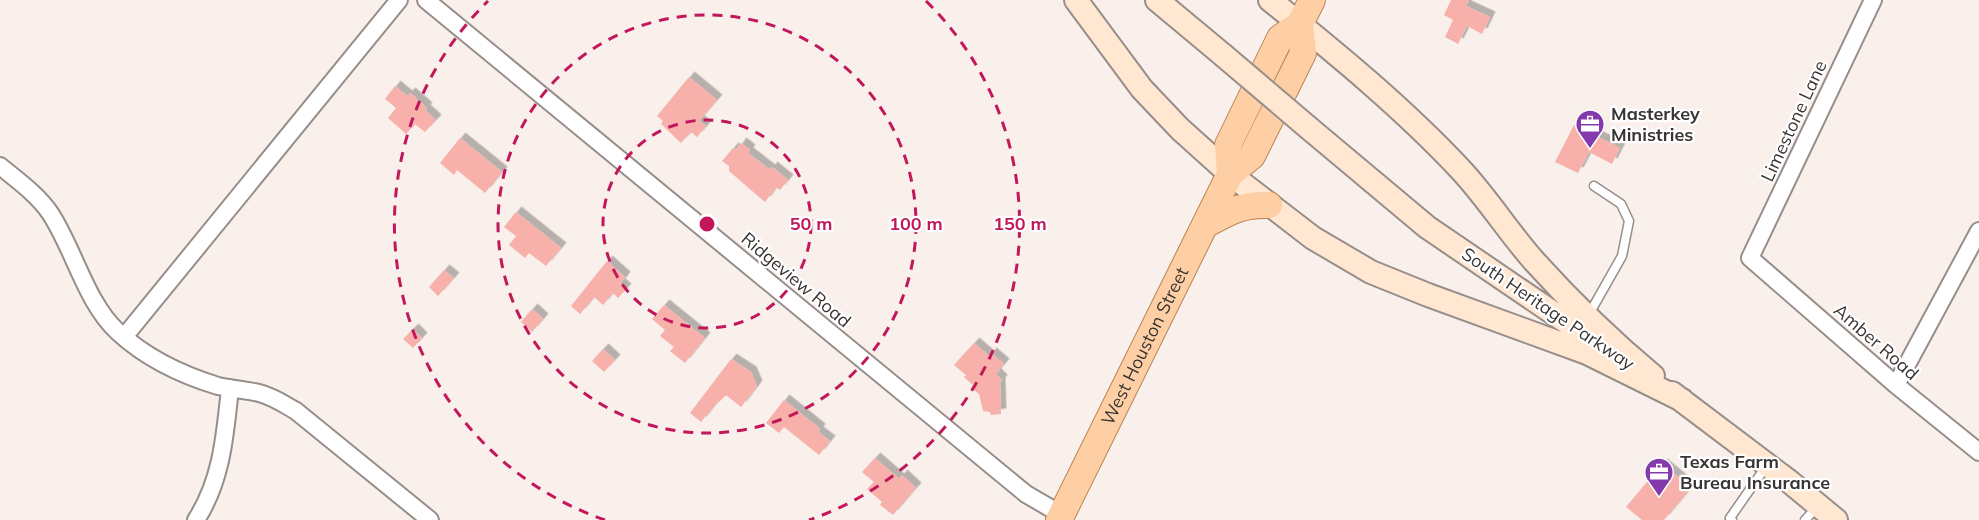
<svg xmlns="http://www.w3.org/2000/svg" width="1979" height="520" viewBox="0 0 1979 520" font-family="Mulish,sans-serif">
<defs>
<filter id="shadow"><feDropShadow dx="5.5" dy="-5.5" stdDeviation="0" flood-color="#0004"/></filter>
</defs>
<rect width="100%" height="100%" fill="#f9efeb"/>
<!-- building -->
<path fill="#f7b0aa" filter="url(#shadow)" d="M1451,0h18l-3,6 24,11 -8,17 -15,-8 -9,18 -13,-7 8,-17 -9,-5z
M689,77l28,23 -18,21 7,5 -9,11 -6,-5 -10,11 -20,-19 2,-3 -6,-5z
M395,86l12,10 3,-3 17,15 -2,2 11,10 -11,12 -10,-8 -9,10 -18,-16 8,-10 -11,-9z
M1574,125l46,23 -8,16 -23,-12 -11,21 -23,-11z
M460,138l42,34 -17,21 -28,-23 -3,5 -14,-12z
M741,143l9,7 -2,3 22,17 2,-3 16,13 -8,10 -4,-3 -11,15 -36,-31v-5l-7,-5 11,-13 3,2z
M516,212l45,36 -15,18 -17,-13 -4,5 -16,-13 7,-9 -12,-9z
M607,261l18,16 -5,7 6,5 -8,9 -5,-5 -10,12 -9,-8 -14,17 -9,-8z
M444,270l10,8 -16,18 -9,-9z
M664,305l41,33 -20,25 -15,-12 4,-4 -14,-11 5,-6 -13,-11z
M532,309l11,10 -11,13 -11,-10z
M413,329l9,9 -9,10 -10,-9z
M974,343l15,13 2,-3 13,11 -8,10 6,6 -2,3 1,31 -10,1 -1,-3 -7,-1 -4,-17 -8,-6 2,-3 -9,-8 2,-2 -12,-10z
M603,349l12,11 -11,12 -12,-11z
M731,359l20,13 6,14 -16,21 -15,-12 -7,7 -1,-1 -17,21 -11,-9z
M784,400l36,29 -2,3 12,9 -11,14 -35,-28 -5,6 -13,-10z
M875,458l24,21 3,-4 14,13 -23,27 -13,-10 2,-3 -15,-13 7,-7 -12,-10z
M1662,464l29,24 -27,32h-22l-16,-13z"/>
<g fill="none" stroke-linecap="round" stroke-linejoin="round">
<!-- service casing -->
<g stroke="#978e8a" stroke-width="11">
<path id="service" d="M1588,316l34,-60 7,-35 -8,-17 -27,-18
M1732,520l-2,-2 37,-53
M1805,520l12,-13"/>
</g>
<!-- minor casing -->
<g stroke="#978e8a" stroke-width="20">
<path id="minor" d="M426,0l600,494 36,21
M1873,0l-123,258 146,127 83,67
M0,166c17,14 37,28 50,47 24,36 36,90 68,119 28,26 64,43 100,54 14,3 28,4 41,7 13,3 25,11 37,18l134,109
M124,337l275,-337
M1896,385l83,-154
M196,520c26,-40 29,-85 34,-132"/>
</g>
<!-- secondary casing -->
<g stroke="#978e8a" stroke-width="26">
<path id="secondary" d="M1076,0l66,89 38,40 50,45 83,64 58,34 57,23 159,58 95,47
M1157,0l66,55
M1270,0c66,53 133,108 191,170 27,29 48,63 74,92 37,41 76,79 118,114
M1310,129l117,98 182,124
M1672,393l118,89 46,38"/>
</g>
<!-- primary casing -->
<g stroke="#b98455" stroke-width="28">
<g id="primary">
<path d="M1230,174l-2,-29 52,-107 20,-14"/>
<path d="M1205,225c24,-13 36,-21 64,-20"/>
<path id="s1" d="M1059,520l171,-346 22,-18 51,-103 -3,-29 12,-24"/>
</g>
</g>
<!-- service -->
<use href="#service" stroke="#fff" stroke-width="8"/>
<!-- minor -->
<use href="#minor" stroke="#fff" stroke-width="16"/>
<!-- secondary -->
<use href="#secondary" stroke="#ffe7d2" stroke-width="22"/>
<!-- primary -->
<use href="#primary" stroke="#fecfa4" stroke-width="26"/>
<!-- secondary-bridge casing -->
<g stroke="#978e8a" stroke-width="26" stroke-linecap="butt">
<path id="secondary-bridge" d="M1223,55l87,74"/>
</g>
<!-- secondary-bridge -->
<use href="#secondary-bridge" stroke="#ffe7d2" stroke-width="22"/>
</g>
<!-- distance rings -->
<g fill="none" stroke="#c2185b" stroke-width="3" stroke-dasharray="10 8">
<circle cx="707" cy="224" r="104"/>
<circle cx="707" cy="224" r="209"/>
<path d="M605 520A313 313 0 0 1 488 1M926 1A313 313 0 0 1 809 520"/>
</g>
<!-- icons -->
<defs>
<g id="office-pin" transform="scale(1.5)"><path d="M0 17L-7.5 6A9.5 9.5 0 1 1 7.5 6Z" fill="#843aac" stroke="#fff"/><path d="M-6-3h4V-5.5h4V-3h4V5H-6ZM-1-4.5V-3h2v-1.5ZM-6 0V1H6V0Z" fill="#fff"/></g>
</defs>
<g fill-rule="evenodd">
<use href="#office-pin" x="1590" y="124"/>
<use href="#office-pin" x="1659" y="472"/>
</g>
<g text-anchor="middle" stroke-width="4.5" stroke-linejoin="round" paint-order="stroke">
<!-- poi labels -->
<g font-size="18" font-weight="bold" fill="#383433" stroke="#fff" text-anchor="start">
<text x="1611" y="120">Masterkey<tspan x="1611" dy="21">Ministries</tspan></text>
<text x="1680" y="468">Texas Farm<tspan x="1680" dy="21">Bureau Insurance</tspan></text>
</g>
<!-- street labels -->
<g font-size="18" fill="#383433" stroke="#fff">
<text transform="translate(1794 121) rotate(-65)" y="6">Limestone Lane</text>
<text transform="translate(796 280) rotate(40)" y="6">Ridgeview Road</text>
<text transform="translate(1548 309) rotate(34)" y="6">South Heritage Parkway</text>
<text transform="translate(1876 342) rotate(41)" y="6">Amber Road</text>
<text dy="6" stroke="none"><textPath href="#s1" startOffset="194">West Houston Street</textPath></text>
</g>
</g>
<circle cx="707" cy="224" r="9" fill="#c2185b" stroke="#fff" stroke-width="3"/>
<g font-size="18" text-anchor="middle" font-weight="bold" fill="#c2185b" stroke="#fff" stroke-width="4.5" stroke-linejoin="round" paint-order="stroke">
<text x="811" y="230">50 m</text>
<text x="916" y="230">100 m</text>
<text x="1020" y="230">150 m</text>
</g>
</svg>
